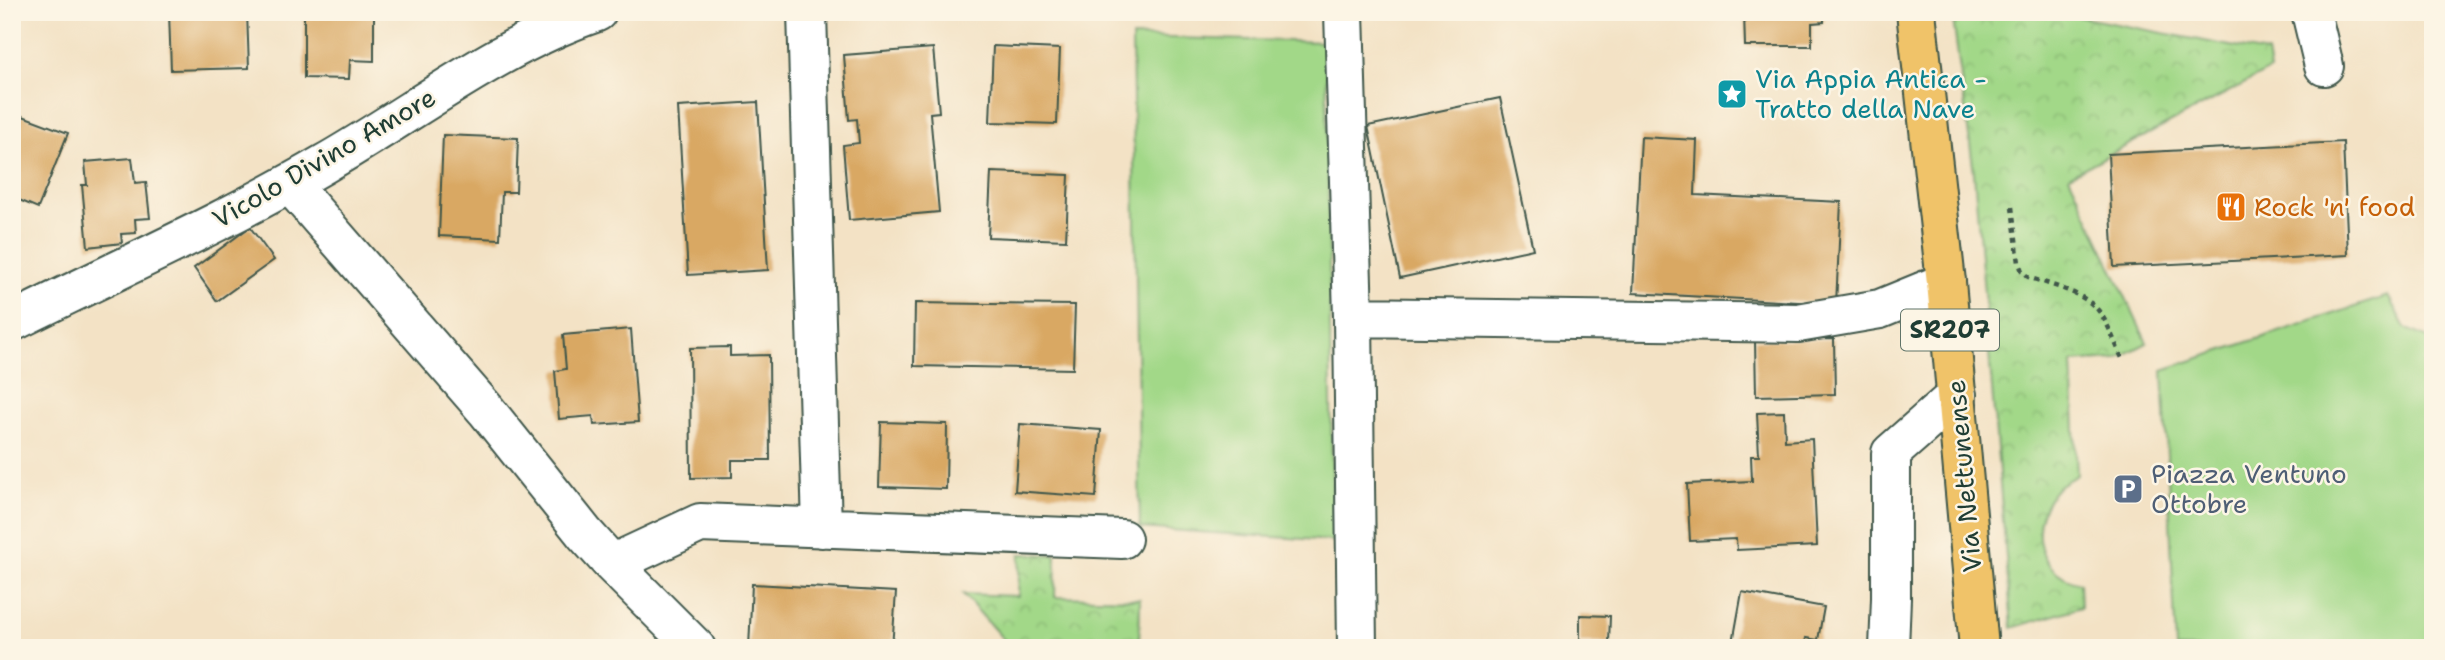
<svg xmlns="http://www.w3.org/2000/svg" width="2445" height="660" viewBox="0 0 2445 660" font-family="'Shantell Sans',sans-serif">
<defs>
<pattern id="park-crowns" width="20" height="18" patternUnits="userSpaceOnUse" patternTransform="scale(1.75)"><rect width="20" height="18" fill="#a2d888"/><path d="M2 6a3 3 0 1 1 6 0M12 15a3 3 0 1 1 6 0" fill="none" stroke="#8bba76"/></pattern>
</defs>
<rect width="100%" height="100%" fill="#fcf5e5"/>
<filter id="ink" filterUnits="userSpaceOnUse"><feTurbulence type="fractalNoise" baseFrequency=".0143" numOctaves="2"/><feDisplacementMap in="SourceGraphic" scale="14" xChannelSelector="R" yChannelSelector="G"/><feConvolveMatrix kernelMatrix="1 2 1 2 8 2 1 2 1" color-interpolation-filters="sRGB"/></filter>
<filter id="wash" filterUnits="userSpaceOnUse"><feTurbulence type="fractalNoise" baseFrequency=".00686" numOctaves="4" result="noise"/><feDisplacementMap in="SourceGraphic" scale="28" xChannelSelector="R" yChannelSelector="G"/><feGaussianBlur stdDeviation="1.57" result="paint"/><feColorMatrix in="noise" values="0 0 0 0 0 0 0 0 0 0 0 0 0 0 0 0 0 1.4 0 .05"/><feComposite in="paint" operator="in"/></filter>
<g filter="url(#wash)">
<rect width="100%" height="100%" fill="#f3e2c5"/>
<!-- grass -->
<path fill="#a2d888" stroke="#608a5e" stroke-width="2" d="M1132,37l194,5 7,499 -193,-13z
M2388,296l17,32 28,12v308h-257l-13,-278z"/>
<!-- park -->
<path fill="url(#park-crowns)" stroke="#608a5e" stroke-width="2" d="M1952,12h102l213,41 3,17 -201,106 78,167 -31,16 -44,3 5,113c-6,4 -14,7 -19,12 -31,32 -25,85 22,96l1,24 -69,21 -38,-455z
M1020,554l36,1 -1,42 85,2 -1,49h-128l-48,-54 55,2z"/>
<g id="blocks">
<!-- building -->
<path fill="#d9a863" d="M169,12h78l2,56 -78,2z
M304,12h70v49l-24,-1 -1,19 -45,-1z
M1744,12h80v10l-12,1v23h-67z
M993,46l67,3 -3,75 -67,-2z
M933,48l6,64 -9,1 9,99 -90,8 -6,-75 16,-2 -2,-24 -8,1 -5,-65z
M1500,98l33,151 -133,29 -32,-152z
M758,102l10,168 -80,5 -10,-168z
M12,112l56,21 -30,75 -26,-11z
M443,135l75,3 -2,54h-14l-2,47 -61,-3z
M1641,137l56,3 -2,55 146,7 -5,102 -203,-11z
M2343,142l5,113 -234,12 -6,-113z
M132,158l3,25 11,-1 4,36 -15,1 1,14 -15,1 1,9 -34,4 -6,-62h5l-2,-23z
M991,172l78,3 -3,65 -78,-3z
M250,227l24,33 -57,41 -23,-33z
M915,303l160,2 -2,64 -159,-3z
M631,329l7,93 -44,3 -1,-9 -34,3 -4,-48 11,-2 -3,-34z
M1834,339l1,55 -79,2 -1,-56z
M730,347v9l39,-1 1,105h-38v17l-41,1 -1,-130z
M1784,412l1,29 27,-2 5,107 -80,4 -1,-11 -46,2 -3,-57 65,-3 -1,-25h8l-2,-43z
M881,422l66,2 -1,65 -67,-2z
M1020,424l81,6 -5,67 -81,-6z
M752,584l144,8 -4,56h-143z
M1742,592l82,15 -6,33 -12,-2 -2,10h-72z
M1580,615l30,1 -1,27h-29z"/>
</g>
</g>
<g filter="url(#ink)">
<use href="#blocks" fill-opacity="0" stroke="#3f564a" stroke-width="2"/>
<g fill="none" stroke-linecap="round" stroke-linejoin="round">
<!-- minor casing -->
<g stroke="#3f564a" stroke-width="42">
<path id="minor" d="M807,12l15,516
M1344,12l9,305 4,331
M2311,12l13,54
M290,184l196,226 99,124 27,30 84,84
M1353,317l445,6 82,-14 66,-27
M12,322c104,-52 211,-99 312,-158 91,-52 173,-118 273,-152
M612,564l88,-41 422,16
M1889,648l2,-50v-145l66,-58"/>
</g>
<!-- major casing -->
<g stroke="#3f564a" stroke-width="42">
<path id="major" d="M1916,12l30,270 33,366"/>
</g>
<!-- path -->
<path stroke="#3f564a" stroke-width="4.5" stroke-dasharray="5 5" stroke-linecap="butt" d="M2012,207l7,56 3,8 6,6c22,8 55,15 70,33 11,14 17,34 25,50"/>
<!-- minor -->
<use href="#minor" stroke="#fff" stroke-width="38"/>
<!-- major -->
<use href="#major" stroke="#f0c369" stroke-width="38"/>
</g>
</g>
<!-- icons -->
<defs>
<g id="sight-square" transform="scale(1.575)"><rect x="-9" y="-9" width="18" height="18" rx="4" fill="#0f9aa8" stroke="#fcf5e5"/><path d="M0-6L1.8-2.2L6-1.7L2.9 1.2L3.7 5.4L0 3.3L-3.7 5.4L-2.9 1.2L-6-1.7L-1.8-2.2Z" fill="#fff"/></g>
<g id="restaurant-square" transform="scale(1.575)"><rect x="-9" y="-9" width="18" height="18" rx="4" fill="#e8710a" stroke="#fcf5e5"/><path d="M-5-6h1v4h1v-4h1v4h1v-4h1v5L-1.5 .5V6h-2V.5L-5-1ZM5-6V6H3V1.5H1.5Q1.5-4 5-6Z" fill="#fff"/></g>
<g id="parking-square" transform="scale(1.575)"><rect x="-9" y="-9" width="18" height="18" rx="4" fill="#5c6f8a" stroke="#fcf5e5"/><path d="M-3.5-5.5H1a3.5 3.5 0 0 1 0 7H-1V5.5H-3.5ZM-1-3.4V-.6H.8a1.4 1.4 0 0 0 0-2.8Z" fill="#fff"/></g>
</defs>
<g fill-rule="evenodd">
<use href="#sight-square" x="1732" y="94"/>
<use href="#restaurant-square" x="2231" y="207"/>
<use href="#parking-square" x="2128" y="489"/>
</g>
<g text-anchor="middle" stroke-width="5" stroke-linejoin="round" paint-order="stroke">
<!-- shield labels -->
<rect fill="#fcf5e5" stroke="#617469" stroke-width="2" x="1901" y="309.5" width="98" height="41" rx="5"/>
<g font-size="24" font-weight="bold" fill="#1f3d34">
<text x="1950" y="338">SR207</text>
</g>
<!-- culture labels -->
<g font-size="26" fill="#0d838f" stroke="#fcf5e5" text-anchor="start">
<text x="1755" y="88">Via Appia Antica -<tspan x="1755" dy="30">Tratto della Nave</tspan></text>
</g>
<!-- street labels -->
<g font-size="26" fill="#1f3d34" stroke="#fcf5e5">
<text transform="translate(324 158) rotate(-30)" y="9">Vicolo Divino Amore</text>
<text transform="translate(1964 476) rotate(-95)" y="9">Via Nettunense</text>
</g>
<!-- food labels -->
<g font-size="26" fill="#c56008" stroke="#fcf5e5" text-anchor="start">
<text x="2254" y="216">Rock 'n' food</text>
</g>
<!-- service labels -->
<g font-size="26" fill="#4e5e75" stroke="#fcf5e5" text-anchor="start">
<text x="2151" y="483">Piazza Ventuno<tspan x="2151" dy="30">Ottobre</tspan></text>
</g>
</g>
<!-- margin -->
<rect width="2445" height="660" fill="none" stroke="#fcf5e5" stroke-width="42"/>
</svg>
